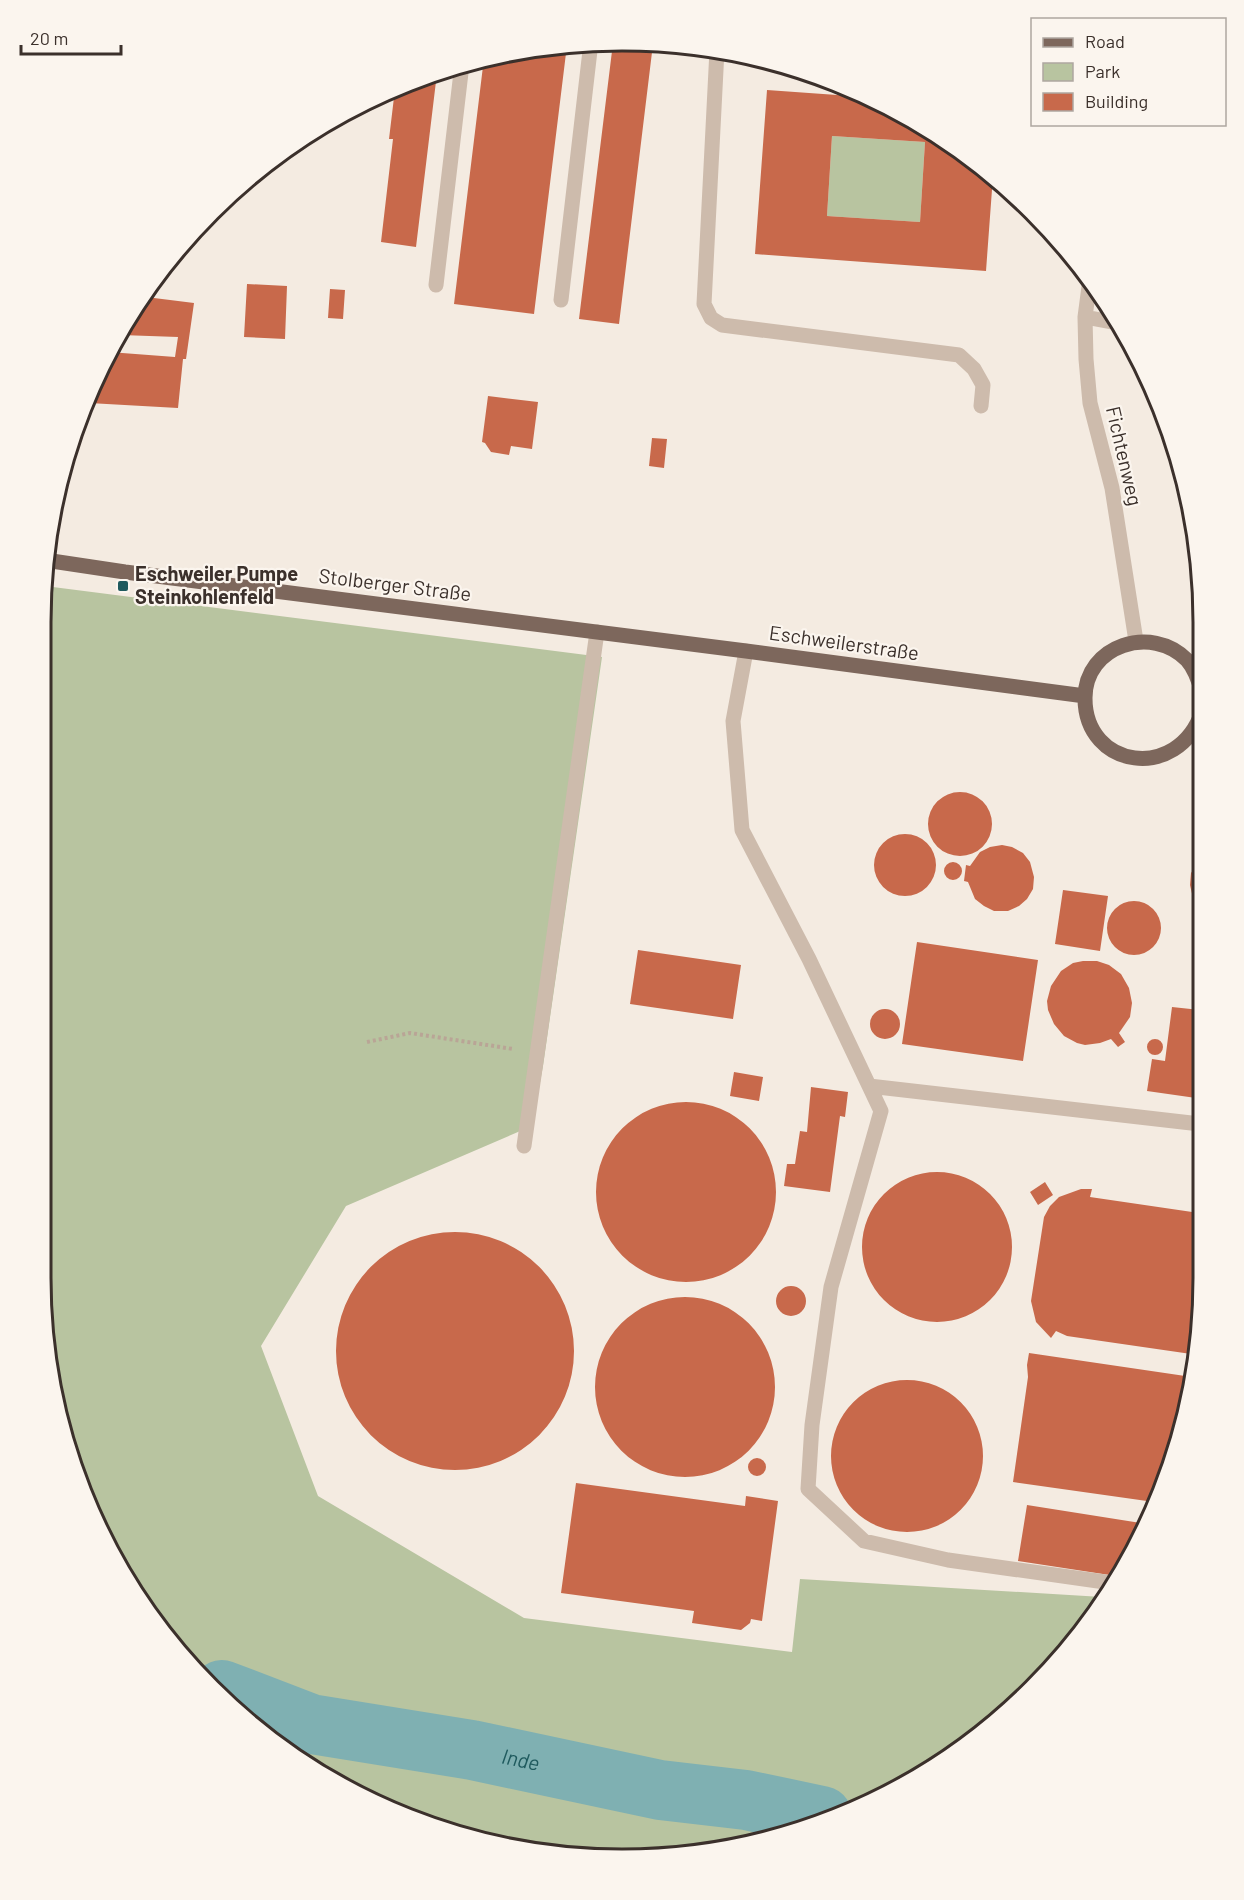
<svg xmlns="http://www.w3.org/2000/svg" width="1244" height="1900" viewBox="0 0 1244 1900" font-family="Barlow,sans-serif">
<rect width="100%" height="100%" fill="#f4ebe1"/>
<!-- green -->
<path fill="#b8c4a0" d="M832,136l93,6 -5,80 -93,-6z
M45,586l557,71 -59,409 -11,60 -186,80 -85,140 57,150 206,122 268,34 8,-73 302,18 -43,65 -147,120 -176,66 -152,10 -184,-43 -132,-76 -129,-138 -68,-136 -30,-187z"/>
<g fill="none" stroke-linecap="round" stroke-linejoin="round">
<!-- river -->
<path stroke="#7fb0b2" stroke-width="60" id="s1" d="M222,1690l89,34 161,26 188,40 86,10 76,16"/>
</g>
<!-- building -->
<path fill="#c8694b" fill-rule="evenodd" d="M613,43l40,1 -34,280 -40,-5z
M567,45l-33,269 -80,-10 30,-246z
M437,73l-21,174 -35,-5 12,-103h-4l6,-50z
M767,90l98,7 48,22 80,57 -7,95 -231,-17zM832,136l93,6 -5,80 -93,-6z
M247,284l40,2 -2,53 -41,-2z
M330,289l15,1 -2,29 -15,-1z
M146,297l48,6 -8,56h-3l-5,49 -89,-5 11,-38 9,-13 66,5 3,-20 -57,-2z
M488,396l50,6 -6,47 -21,-3 -2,9 -18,-3 -6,-9 -3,-1z
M652,438l15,1 -3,29 -15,-2z
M928 824a32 32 0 1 1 64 0a32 32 0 1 1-64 0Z
M874 865a31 31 0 1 1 62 0a31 31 0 1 1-62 0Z
M1002,845l10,2 11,6 7,9 4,15 -1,12 -6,10 -8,7 -11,5h-14l-10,-5 -9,-7 -7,-17 -4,-1 2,-16 4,1 10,-14 10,-5z
M1201,858v52l-8,-12 -3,-13 1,-12z
M944 871a9 9 0 1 1 18 0a9 9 0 1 1-18 0Z
M1063,890l45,6 -8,55 -45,-7z
M1107 928a27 27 0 1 1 54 0a27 27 0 1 1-54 0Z
M917,942l121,18 -15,101 -121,-17z
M638,950l103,15 -8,54 -103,-15z
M1083,961h14l12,4 12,9 8,14 3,15 -2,14 -11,16 6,9 -7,5 -7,-8 -11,4 -15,2 -8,-2 -13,-7 -10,-12 -6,-14 -1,-9 4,-15 10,-15 12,-8z
M1172,1007l28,3v62l-4,26 -49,-7 5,-32 13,2z
M870 1024a15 15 0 1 1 30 0a15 15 0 1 1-30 0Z
M1147 1047a8 8 0 1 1 16 0a8 8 0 1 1-16 0Z
M734,1072l29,5 -4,24 -29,-5z
M811,1087l37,5 -3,25 -5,-1 -10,76 -46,-6 3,-22h8l5,-33 7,1z
M596 1192a90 90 0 1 1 180 0a90 90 0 1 1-180 0Z
M862 1247a75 75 0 1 1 150 0a75 75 0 1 1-150 0Z
M1045,1182l8,13 -15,10 -8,-13z
M1081,1189h11l-2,8 109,16 -1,142 -131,-19 -11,-5 -5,7 -15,-16 -5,-21 13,-84 6,-11 9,-9z
M336 1351a119 119 0 1 1 238 0a119 119 0 1 1-238 0Z
M776 1301a15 15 0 1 1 30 0a15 15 0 1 1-30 0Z
M595 1387a90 90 0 1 1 180 0a90 90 0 1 1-180 0Z
M1029,1353l163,24 -38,125 -141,-20 15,-105 -1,-12z
M831 1456a76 76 0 1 1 152 0a76 76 0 1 1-152 0Z
M748 1467a9 9 0 1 1 18 0a9 9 0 1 1-18 0Z
M576,1483l169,23 1,-10 32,5 -16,120 -11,-2 -1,4 -9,7 -49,-7 2,-12 -133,-18z
M1027,1505l120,19 -3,11 -28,41 -98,-15z"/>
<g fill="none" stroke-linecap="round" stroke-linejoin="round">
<!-- path -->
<path stroke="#b9a596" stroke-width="4" stroke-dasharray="3 3" stroke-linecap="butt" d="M367,1042l43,-9 103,16"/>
<!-- minor -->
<path stroke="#cdbbac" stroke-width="15" d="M717,50l-13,254 7,14 11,7 237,30 15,14 9,16 -2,21
M1090,279l-5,38 1,42 4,44 22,85 24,153
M436,285l26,-221
M561,300l30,-258
M1085,317l32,6
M746,651l-13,70 9,109 67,129 72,152 -50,176 -19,138 -4,64 56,52 84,19 164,23
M869,1086l331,38
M524,1146l73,-514"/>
<!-- major -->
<path stroke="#7d675c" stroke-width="15" d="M45,560l80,12 621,79 339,45
M1202,712c-24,70 -117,57 -117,-14 0,-53 67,-74 102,-38 8,9 12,21 15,33"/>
</g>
<!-- markers -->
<rect fill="#1f5a5e" stroke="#fbf5ee" stroke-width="2" x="117" y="580" width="12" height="12" rx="3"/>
<g text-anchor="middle" stroke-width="4.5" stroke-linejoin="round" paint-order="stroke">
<!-- street labels -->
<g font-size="20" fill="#3b302b" stroke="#fbf5ee">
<text transform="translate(1124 456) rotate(77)" y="7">Fichtenweg</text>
<text transform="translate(395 585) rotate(7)" y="7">Stolberger Straße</text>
<text transform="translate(844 643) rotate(8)" y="7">Eschweilerstraße</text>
</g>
<!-- poi labels -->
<g font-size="20" font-weight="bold" fill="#3b302b" stroke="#fbf5ee" text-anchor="start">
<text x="135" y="581">Eschweiler Pumpe<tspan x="135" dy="23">Steinkohlenfeld</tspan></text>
</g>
<!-- water labels -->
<g font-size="21" font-style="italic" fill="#1f5a5e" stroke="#fbf5ee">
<text dy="7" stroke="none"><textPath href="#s1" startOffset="308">Inde</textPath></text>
</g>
</g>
<!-- crop -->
<path d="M0 0H1244V1900H0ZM622 51H622A571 571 0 0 1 1193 622V1278A571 571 0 0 1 622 1849H622A571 571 0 0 1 51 1278V622A571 571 0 0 1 622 51Z" fill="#fbf5ee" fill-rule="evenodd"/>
<path fill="none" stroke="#3b302b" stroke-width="3" d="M622 51H622A571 571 0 0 1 1193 622V1278A571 571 0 0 1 622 1849H622A571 571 0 0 1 51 1278V622A571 571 0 0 1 622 51Z"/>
<!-- legend -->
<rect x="1031" y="18" width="195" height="108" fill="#fbf5ee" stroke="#aea6a0" stroke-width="1.5"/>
<rect x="1043" y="38" width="30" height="9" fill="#7d675c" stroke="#aea6a0" stroke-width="1.5"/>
<text x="1085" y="48" font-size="18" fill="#3b302b">Road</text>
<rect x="1043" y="63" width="30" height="18" fill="#b8c4a0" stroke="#aea6a0" stroke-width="1.5"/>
<text x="1085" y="78" font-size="18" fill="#3b302b">Park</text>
<rect x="1043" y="93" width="30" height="18" fill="#c8694b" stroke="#aea6a0" stroke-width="1.5"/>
<text x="1085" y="108" font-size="18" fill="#3b302b">Building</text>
<!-- scale -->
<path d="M21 45v9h100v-9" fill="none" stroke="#3b302b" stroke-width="3"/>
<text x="30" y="45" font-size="18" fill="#3b302b" stroke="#fbf5ee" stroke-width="4.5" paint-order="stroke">20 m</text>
</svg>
